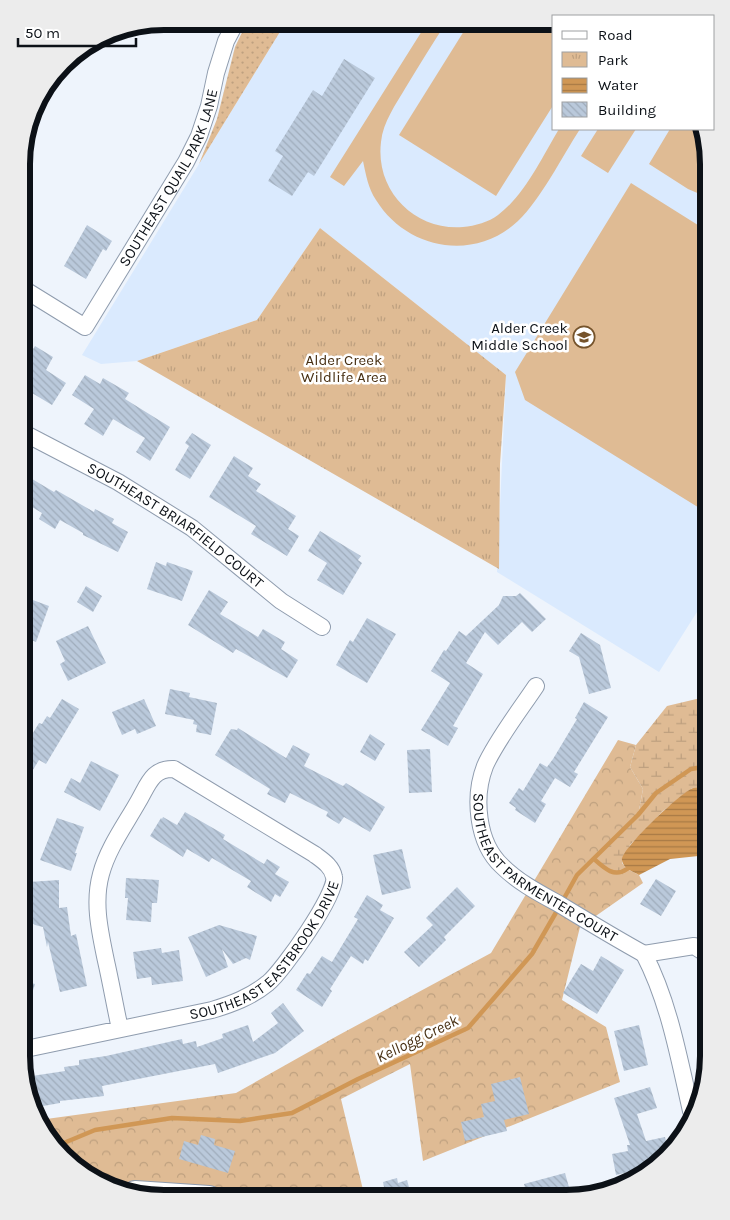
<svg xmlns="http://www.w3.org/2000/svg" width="730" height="1220" viewBox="0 0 730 1220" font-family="Karla,sans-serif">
<defs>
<pattern id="grass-dots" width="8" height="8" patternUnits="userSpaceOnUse" patternTransform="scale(1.25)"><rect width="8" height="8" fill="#dfbb94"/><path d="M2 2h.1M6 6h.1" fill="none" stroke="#bea07f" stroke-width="1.8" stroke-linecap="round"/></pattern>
<pattern id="forest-crowns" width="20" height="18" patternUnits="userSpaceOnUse" patternTransform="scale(1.25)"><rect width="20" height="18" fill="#dfbb94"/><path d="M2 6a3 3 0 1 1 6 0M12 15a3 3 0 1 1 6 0" fill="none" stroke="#bea07f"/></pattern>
<pattern id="wetland-marsh" width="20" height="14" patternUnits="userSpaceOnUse" patternTransform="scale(1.25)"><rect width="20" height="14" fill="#dfbb94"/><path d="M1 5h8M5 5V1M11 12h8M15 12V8" fill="none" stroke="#bea07f"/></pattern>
<pattern id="park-tufts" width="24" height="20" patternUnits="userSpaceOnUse" patternTransform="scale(1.25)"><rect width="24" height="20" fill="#dfbb94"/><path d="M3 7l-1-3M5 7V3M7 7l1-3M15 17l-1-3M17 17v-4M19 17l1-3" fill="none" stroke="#bea07f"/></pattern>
<pattern id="water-rules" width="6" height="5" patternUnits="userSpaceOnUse" patternTransform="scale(1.25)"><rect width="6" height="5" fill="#d09755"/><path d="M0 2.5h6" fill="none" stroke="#a77a45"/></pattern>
<pattern id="building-back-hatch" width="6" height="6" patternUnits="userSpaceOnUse" patternTransform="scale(1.25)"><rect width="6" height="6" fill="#bac9db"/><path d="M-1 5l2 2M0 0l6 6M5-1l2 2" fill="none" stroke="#9facbb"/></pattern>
</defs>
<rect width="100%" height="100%" fill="#eef4fc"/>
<!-- built -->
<path fill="#daeafe" d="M286,22l268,2v105h148l7,35v429l-50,79 -162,-100 9,-197 -186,-147 -63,92 -120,41 -36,3 -19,-9z"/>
<!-- grass -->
<path fill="url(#grass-dots)" d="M247,22h39l-87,142 18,-45 18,-72z"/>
<!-- forest -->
<path fill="url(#forest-crowns)" d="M618,740l18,5 -6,22 13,22 -5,26 -44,44 28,14 5,-4 12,6 4,8 -63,44 -18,73 44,27 14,55 -197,79 -13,-97 -69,35 24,99 -220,-1 -68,-28 -38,-49 197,-27 101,-57 154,-83z"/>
<!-- wetland -->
<path fill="url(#wetland-marsh)" d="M709,696v91l-17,1 -29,23 -33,34 -8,18 5,6c-13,9 -23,-1 -33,-10l44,-44 5,-26 -13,-22 6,-22 31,-39z"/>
<!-- park -->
<path fill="url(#park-tufts)" d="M320,228l186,147 -6,89 -1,105 -362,-208 120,-41z"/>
<!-- pitch -->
<path fill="#dfbb94" d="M427,23h19c-14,21 -27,43 -40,64 -10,17 -23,35 -25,55 -6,49 34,89 82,85 12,-1 26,-5 35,-12 27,-20 44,-58 61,-86h21c-18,28 -39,70 -62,92 -43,41 -111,29 -142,-21 -8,-12 -10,-25 -13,-39l-19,25 -14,-9z
M469,23l85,1v80l-58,92 -97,-61z
M598,129h38l-28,44 -27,-17z
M670,129h32l7,35v34l-21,-9 -39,-25z
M631,183l78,49v282l-184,-114 -10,-28z"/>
<!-- water -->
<path fill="url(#water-rules)" d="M709,787l-1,68 -38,4 -31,16c-7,-4 -16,-6 -17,-15 -1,-11 59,-68 71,-72 4,-1 11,0 16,-1z"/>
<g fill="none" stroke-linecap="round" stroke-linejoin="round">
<!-- stream -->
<path stroke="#d09755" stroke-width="4.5" d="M594,859c10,9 20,19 33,10
M562,902l15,-27 61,-60 18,-22 35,-24 18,-3
M59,1145l36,-15 77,-12 68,3 52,-8 66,-34 110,-51 64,-74 26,-45"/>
</g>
<!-- building -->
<path fill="url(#building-back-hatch)" d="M344,59l31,19 -61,98 -6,-4 -16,24 -24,-15 15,-25 -8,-5 38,-61 9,6z
M87,225l25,16 -6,10 -3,-2 -17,30 -22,-13z
M35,346l18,11 -7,13 20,13 -14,22 -30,-18v-20z
M85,375l15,9 3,-6 26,15 -4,6 45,28 -20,34 -14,-9 9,-14 -32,-19 -10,17 -19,-12 10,-15 -22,-14z
M192,433l19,12 -21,34 -15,-9 14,-24 -4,-3z
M234,456l19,12 -5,8 13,8 -5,7 40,25 -8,13 11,7 -12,20 -36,-22 5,-8 -47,-29z
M22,473l32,19 2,-2 38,22 1,-3 19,10 -2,4 16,9 -10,20 -35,-17v-2l-23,-13 -5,9 -16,-10 3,-6 -20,-12z
M320,531l41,25 -3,4 4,3 -19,32 -26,-15 10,-17 -19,-12z
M156,562l10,4 1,-4 26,9 -11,30 -35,-12z
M86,586l16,10 -9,16 -16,-10z
M209,590l19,12 -8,12 38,23 5,-8 22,13 -4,7 17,11 -11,18 -51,-29 -3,4 -45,-28z
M520,593l26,26 -14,13 -10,-10 -24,23 -13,-13 -19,31 17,11 -30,52 5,2 -10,18 -27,-16 29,-47 -19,-12 13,-21 2,1 13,-20 7,5 33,-31 4,-9h13z
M22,596l27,10 -13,36 -14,-6z
M367,618l29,16 -29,49 -31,-18 14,-25 3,2z
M88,626l18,37 -38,18 -8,-17 5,-3 -9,-20z
M581,633l19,12 11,43 -22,6 -10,-37 -10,-6z
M170,689l20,4 -1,4 28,6 -6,32 -15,-3 1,-7 -4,-1 1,-4 -29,-6z
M62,699l17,10 -33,55 -7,-4 -17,28v-40l4,-8 2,1 11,-18 3,1 5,-8 3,2z
M144,699l12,27 -19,8 -2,-5 -13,6 -10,-23z
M584,702l24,15 -34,55 4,2 -8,13 -15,-9 -14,23 5,3 -11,19 -20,-13 1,-2 -7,-5 10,-15 4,3 17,-28 7,4 6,-8 24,-40 -2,-1z
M238,728l48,30 7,-13 17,9 -6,12 39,20 3,-3 39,24 -15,25 -26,-15 -5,7 -13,-8 2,-4 -38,-19 -5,10 -18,-9 3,-5 -55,-34 16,-26 6,1z
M370,734l15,10 -10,17 -15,-9z
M430,749l2,43 -23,1 -2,-43z
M91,761l28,14 -19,36 -36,-19 7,-14 9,5z
M185,812l40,23 -2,4 41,25 3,-5 13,8 -5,7 14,8 -9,15 -5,-3 -4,8 -24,-15 4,-6 -39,-23 -3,4 -22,-13 -4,8 -33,-21 11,-18 1,1 1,-2 14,8z
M57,818l27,9 -9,26h2l-6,18 -31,-11z
M402,849l9,39 -29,7 -9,-40z
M126,878l33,2 -2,23h-5l-1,19 -25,-2 2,-22h-3z
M656,879l20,12 -15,25 -21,-12z
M59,880v28l8,-1 4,29 5,-2 11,52 -27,6 -12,-50 -1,5 -4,-20 -8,-2 -14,-9v-18l8,-8v-8z
M457,887l18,19 -31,31 2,3 -27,27 -15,-15 29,-27 -7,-7z
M367,895l16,10 -3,5 14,8 -26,43 -3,-2 -2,5 -12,-8 -21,33 2,2 -10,16 -26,-17 11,-17 3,1 12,-18 10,6 26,-43 -4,-2z
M219,925l38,11 -7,24 -4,-2 -13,6 -11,-15 6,18 -22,10 -18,-40z
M161,948l1,5 17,-3 4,31 -31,4 -1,-8 -14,2 -4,-27z
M601,956l23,14 -27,44 -34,-21 18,-29 12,7z
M21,980l14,4 -11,36h-3z
M283,1003l21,28 -29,22 -57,20 -3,-9 -113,22 2,10 -44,5v2l-28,5 -7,-31 40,-6 -1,-4 15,-2v-5l27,-4 76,-17 1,5 13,-3 1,6 26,-9 -1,-4 26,-9 5,17 25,-19 -7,-10z
M639,1025l9,40 -24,6 -10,-40z
M520,1077l9,37 -25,6 3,11 -42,10 -4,-19 23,-5 -3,-13 14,-3 -4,-17z
M650,1087l7,21 -20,6 9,27 19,-4 3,14 -33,26 -2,-6 -17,4 -4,-21 16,-3 -1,-6h3l-16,-47z
M201,1135l14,4 -1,6 21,6 -7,22 -49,-14 5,-18 14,4z
M565,1173l7,25 -44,1 -4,-15z
M397,1178l1,5 9,-3 5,18h-55v-3l27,-8 -1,-5z"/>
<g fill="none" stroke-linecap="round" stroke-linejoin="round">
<!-- street casing -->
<g stroke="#8f9cae" stroke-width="18">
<g id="street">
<path id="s1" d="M22,288l63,39 101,-165 13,-26 10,-30 7,-33 10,-32 10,-19"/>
<path id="s2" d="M22,432l96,50 74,46 89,73 41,26"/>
<path id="s3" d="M536,686c-16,24 -40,55 -51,80 -12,31 -8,77 17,100 16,16 37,27 57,38 28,17 56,34 85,50"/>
<path d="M644,954c25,48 35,104 47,157"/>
<path d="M644,954l50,-8 14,9"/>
<path id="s4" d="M21,1050l191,-40c20,-6 39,-13 56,-27 14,-11 70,-90 66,-106 -2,-11 -12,-17 -20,-23l-140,-85c-22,-1 -26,16 -36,33 -13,23 -30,46 -37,72 -8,29 -1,58 5,87 5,22 9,45 14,68"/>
</g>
</g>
<!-- secondary casing -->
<g stroke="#8f9cae" stroke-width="26">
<path id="secondary" d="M135,1193l74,5"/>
</g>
<!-- street -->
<use href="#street" stroke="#fff" stroke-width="16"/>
<!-- secondary -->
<use href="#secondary" stroke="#fff" stroke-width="24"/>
</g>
<!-- icons -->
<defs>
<g id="school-ring" transform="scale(1.125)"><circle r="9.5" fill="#fff" stroke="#75532b" stroke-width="1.5"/><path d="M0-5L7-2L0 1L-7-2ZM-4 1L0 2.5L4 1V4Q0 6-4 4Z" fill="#75532b"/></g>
</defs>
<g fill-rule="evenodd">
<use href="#school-ring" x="584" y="337"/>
</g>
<g text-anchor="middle" stroke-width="5" stroke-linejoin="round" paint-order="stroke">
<!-- street labels -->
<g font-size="15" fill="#0c1117" stroke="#fff">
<text dy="5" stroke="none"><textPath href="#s1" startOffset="246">SOUTHEAST QUAIL PARK LANE</textPath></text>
<text dy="5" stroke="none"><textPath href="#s2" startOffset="180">SOUTHEAST BRIARFIELD COURT</textPath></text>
<text dy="5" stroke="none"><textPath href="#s3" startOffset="230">SOUTHEAST PARMENTER COURT</textPath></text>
<text dy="5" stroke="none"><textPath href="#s4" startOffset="276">SOUTHEAST EASTBROOK DRIVE</textPath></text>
</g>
<!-- poi labels -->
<g font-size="15" fill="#0c1117" stroke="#fff" text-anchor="end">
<text x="568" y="333">Alder Creek<tspan x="568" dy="17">Middle School</tspan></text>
</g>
<!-- park labels -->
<g font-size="15" fill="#472f12" stroke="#fff">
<text x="344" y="365">Alder Creek<tspan x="344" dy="17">Wildlife Area</tspan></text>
</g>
<!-- water labels -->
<g font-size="16" font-style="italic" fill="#472f12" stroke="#fff">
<text transform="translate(417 1038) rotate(-26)" y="6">Kellogg Creek</text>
</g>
</g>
<!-- crop -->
<path d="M0 0H730V1220H0ZM164 30H566A134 134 0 0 1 700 164V1056A134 134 0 0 1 566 1190H164A134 134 0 0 1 30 1056V164A134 134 0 0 1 164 30Z" fill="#ececec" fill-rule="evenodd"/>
<path fill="none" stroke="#0c1117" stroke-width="6" d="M164 30H566A134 134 0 0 1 700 164V1056A134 134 0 0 1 566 1190H164A134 134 0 0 1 30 1056V164A134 134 0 0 1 164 30Z"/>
<!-- legend -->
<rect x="552" y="15" width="162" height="115" fill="#ffffff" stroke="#9ea0a2"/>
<rect x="562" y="31" width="25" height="8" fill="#ffffff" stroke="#9ea0a2"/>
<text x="598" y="40" font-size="15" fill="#0c1117">Road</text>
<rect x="562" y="52" width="25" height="15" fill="url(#park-tufts)" stroke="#9ea0a2"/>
<text x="598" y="65" font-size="15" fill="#0c1117">Park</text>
<rect x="562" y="78" width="25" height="15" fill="url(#water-rules)" stroke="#9ea0a2"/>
<text x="598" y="90" font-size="15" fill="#0c1117">Water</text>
<rect x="562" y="102" width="25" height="15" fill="url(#building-back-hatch)" stroke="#9ea0a2"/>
<text x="598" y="115" font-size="15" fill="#0c1117">Building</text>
<!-- scale -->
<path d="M18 38v8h118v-8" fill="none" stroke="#0c1117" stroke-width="2.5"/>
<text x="25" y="38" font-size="15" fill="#0c1117" stroke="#ffffff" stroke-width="4" paint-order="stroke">50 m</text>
</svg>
